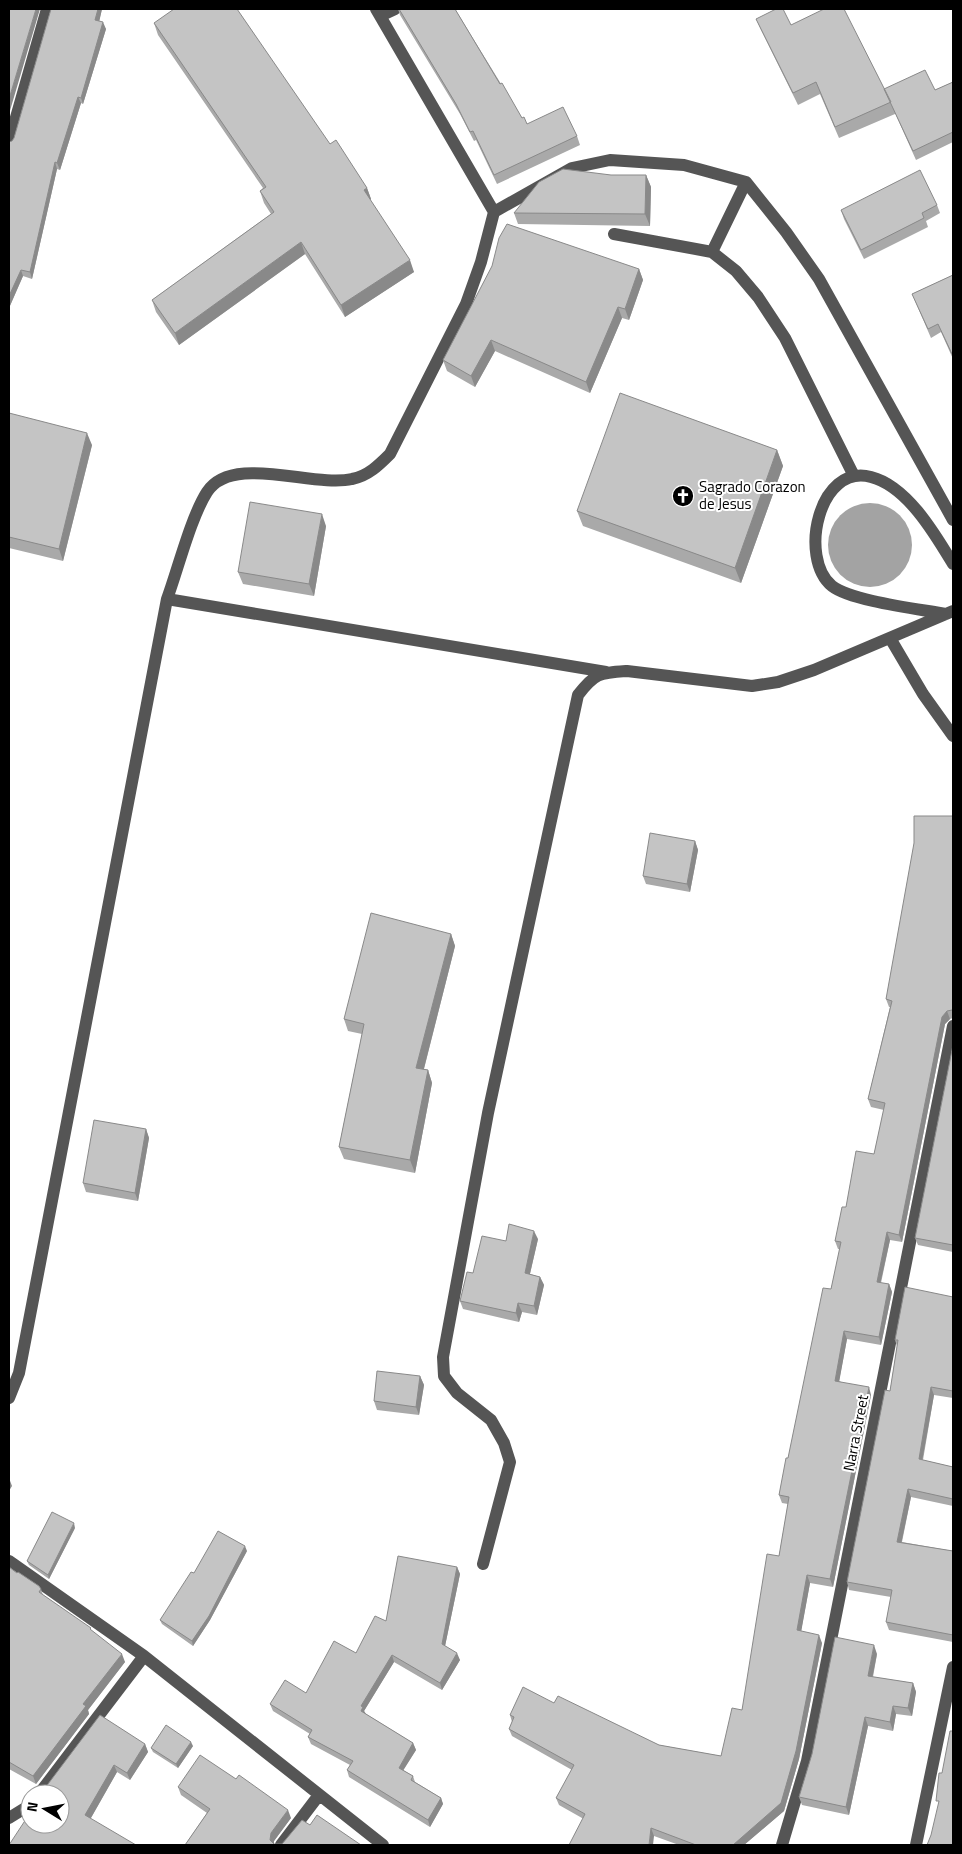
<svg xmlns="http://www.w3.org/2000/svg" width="962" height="1854" viewBox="0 0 962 1854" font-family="'Titillium Web',sans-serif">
<rect width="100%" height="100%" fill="#fff"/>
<!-- water -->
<path fill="#a3a3a3" d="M828 545a42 42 0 1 1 84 0a42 42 0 1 1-84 0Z"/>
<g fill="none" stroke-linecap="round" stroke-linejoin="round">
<!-- minor -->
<path stroke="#555" stroke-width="12" d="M380,16l15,-7
M9,142l38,-133
M494,212l78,-44 38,-8 74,5 62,17 40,50 33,47 134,241
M614,234l98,18 24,19 22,26 27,41 69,138
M712,252l34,-70
M167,599l439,73
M946,614c-27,-5 -95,-13 -114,-28 -34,-28 -13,-123 39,-109 36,9 64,57 82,87
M890,638l33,56 30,42
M9,1398l10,-25 148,-774c11,-30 24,-82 40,-107 25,-39 106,-4 145,-13 16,-3 27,-14 38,-25l76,-150 15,-42 13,-50 -118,-203
M9,1561l135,95 239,189
M483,1564l27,-102 -6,-19 -13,-23 -34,-27 -13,-17 -1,-19 45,-244 90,-418c17,-22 21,-22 49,-24l125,15 26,-4 36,-12 139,-59
M39,1794l105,-138
M9,1818l21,-13
M281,1845l38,-50
M782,1845l25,-84 146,-735
M916,1845l37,-178"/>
</g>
<!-- wall -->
<path fill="#a9a9a9" d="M51,9h51l-3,12 7,8 -23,75 -2,-1 -21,67 -3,-1 -25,110 -9,-3 -14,32v-166l3,-1 2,-3z
M398,9h57l67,109 5,6 50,12 3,9 -83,39 -21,-44 -2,1 -14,-27 -60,-99z
M756,19l35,6 94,66 50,-1 18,-8v60l-37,18 -21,-47v1l-56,24 -19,-44 -22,11 -37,-75z
M154,23l176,121 37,44 4,11 -1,1 44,72 -69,45 -40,-63 -126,91 -23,-33 -4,-12 119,-86 -7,-11 -4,-12 3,-3 -105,-153z
M611,175h35l5,12 -1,39 -132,-2 -4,-11z
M937,205l3,8 -14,8 2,6 -64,32 -20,-40 -3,-9z
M639,269l4,11 -14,40 -7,-2 -32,75 -95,-42 -20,36 -28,-16 -4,-11z
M953,275v84l-12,-27 -10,6 -19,-44z
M9,413l83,32 -29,116 -54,-13z
M777,450l6,16 -42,117 -158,-57 -6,-15z
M326,526l-12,70 -71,-12 -5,-12z
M953,816v202l-3,1 -5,5 -43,218 -12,-2 -9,43 8,1 3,8 -11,53 -34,-6 -8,42 32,14 -38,192 -23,-4 -9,48 21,12 -23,116 -15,52 -40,34h-65l-25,-9 -72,-18 -23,-13 -3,-7 16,-28 -60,-34 -3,-7 3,-7 -2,-7 44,-12 105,42 62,11 21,-46 37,-154 9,-52 -6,-1 -3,-8 9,-37 43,-169 9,-40h-2l-3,-8 11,-34 28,-53 10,-44 -13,-3 -3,-8 22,-92h-1l-3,-8z
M695,841l3,9 -8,42 -44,-8 -3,-8z
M451,934l4,12 -31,123 4,1 4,13 -17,90 -71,-14 -5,-12 23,-113 -14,-3 -4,-12z
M953,1045v207l-35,-7 -3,-7z
M146,1129l3,9 -11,63 -52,-9 -3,-9z
M538,1239l-8,35 10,3 4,8 -7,30 -15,-3 -3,10 -56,-13 -3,-8 13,-28 33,-32z
M953,1297v101l-19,-3 -11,65 30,7v39l-42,-9 -9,45 51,9v91l-64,-12 -3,-8 5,-25 -42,-7 -2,-8 43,-191 7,-45 -2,-6z
M420,1376l4,9 -5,30 -42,-5 -3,-9z
M75,1528l-26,51 -20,-14 -2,-4z
M247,1551l-37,69 -17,26 -31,-22 -2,-4 34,-47z
M9,1567l32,22 2,6 49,36 33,31 -37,48 1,4 -53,70 -27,-15z
M457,1567l3,7 -15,72 15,14 -18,30 -48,-28 -30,49 2,3 47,29 3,7 -13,20 10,6 2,6 26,16 2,6 -13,23 -81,-50 -2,-7 3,-5 -39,-21 -3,-7 2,-3 -37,-23 -3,-7 36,-11 50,-40 30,-32z
M877,1654l-4,23 40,6 3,9 -4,24 -16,-2 -3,17 -25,-5 -19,89 -47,-10 -3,-8z
M145,1744l3,8 -18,28 -13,-8 -26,46 -82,27 51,-51z
M193,1746l-15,22 -25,-16 -2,-4z
M178,1787l113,31 -17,23v3h8l28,-19 51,20h-176l22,-32 -26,-18z"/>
<!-- shaded-wall -->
<path fill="#898989" d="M36,9h4l-31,105v-15z
M98,9h4l-4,18 -3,-7z
M103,22l3,7 -23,75 -2,-6z
M78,97l3,6 -21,67 -3,-7z
M55,162l2,7 -25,110 -2,-7z
M646,175l5,12 -1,39 -5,-12z
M367,188l4,11 -3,3 -4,-12z
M301,242l4,12 -126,91 -4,-12z
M410,260l4,12 -69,45 -4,-12z
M639,269l4,11 -14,40 -4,-11z
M21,270l2,6 -14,32v-12z
M618,307l4,11 -32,75 -4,-11z
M491,340l4,11 -20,36 -4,-11z
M87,433l5,12 -29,116 -4,-12z
M777,450l6,16 -42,117 -6,-15z
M322,514l4,12 -12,70 -5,-12z
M695,841l3,9 -8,42 -3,-8z
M451,934l4,12 -34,134 -5,-12z
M947,1011l3,8 -5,5 -43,218 -3,-7 43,-218z
M428,1070l4,13 -17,90 -5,-13z
M146,1129l3,9 -11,63 -3,-8z
M534,1231l4,8 -10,43 -3,-9z
M887,1232l3,8 -11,49 -2,-7z
M540,1277l4,8 -7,30 -3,-9z
M889,1284l3,8 -11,53 -2,-8z
M518,1303l4,9 -3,10 -3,-9z
M844,1331l3,8 -9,49 -3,-7z
M420,1376l4,9 -5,30 -3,-8z
M869,1387l2,8 -38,192 -3,-8z
M931,1387l3,8 -13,72 -2,-8z
M9,1478l3,8 -3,5z
M908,1489l3,8 -11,52 -3,-7z
M74,1523l1,5 -26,51 -1,-4z
M245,1546l2,5 -37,69 -17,26 -1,-5z
M457,1567l3,7 -16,77 -2,-7z
M807,1575l3,8 -10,55 -3,-8z
M819,1635l3,8 -23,116 -15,52 -40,34h-11z
M874,1645l3,9 -6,30 -3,-8z
M457,1653l3,7 -18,30 -2,-7z
M122,1654l3,8 -37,48 1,4 -53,70 -3,-8 50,-72z
M392,1655l2,7 -30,49 2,3 -5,-3v-5z
M913,1683l3,9 -4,24 -4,-8z
M893,1706l3,8 -3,17 -3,-9z
M865,1717l3,9 -19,89 -3,-8z
M191,1742l2,4 -15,22 -2,-4z
M413,1743l3,7 -15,24 -2,-6z
M145,1744l3,8 -18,28 -3,-7z
M114,1765l3,7 -29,51 -3,-8z
M441,1798l2,6 -13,23 -2,-7z
M288,1810l3,8 -17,23v4l-4,-5 1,-7z
M651,1828l3,8 -1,9h-4z"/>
<!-- building -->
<path fill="#c4c4c4" stroke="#898989" d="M9,9h27l-27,90z
M51,9h47l-3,11 8,2 -22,76 -3,-1 -21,66 -2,-1 -25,110 -9,-2 -12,26v-154l3,-1 2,-3z
M174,9h63l93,135 6,-4 31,48 -3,2 46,70 -69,45 -40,-63 -126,91 -23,-33 122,-88 -14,-21 6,-4 -112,-164z
M399,9h56l45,75 2,-1 20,35 2,-1 3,7 36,-17 14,29 -83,39 -21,-44 -3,1 -14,-28z
M776,9h7l8,16 33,-16h20l47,93 -56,25 -19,-45 -23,11 -37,-74z
M925,70l10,20 18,-8v38l-1,1 1,1v10l-40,19 -29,-62z
M563,169l48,6h35l-1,39 -131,-1 25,-31z
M920,170l17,35 -15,8 2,5 -63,32 -20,-40z
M507,224l132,45 -14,40 -7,-2 -32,75 -95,-42 -20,36 -28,-16 49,-94 7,-28z
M953,275v79h-1l-14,-30 -10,5 -16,-35z
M620,393l157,57 -42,118 -158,-57z
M9,413l78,20 -28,116 -50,-12z
M250,502l72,12 -13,70 -71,-12z
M914,816h39v195l-1,-1 -5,1 -5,6 -43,218 -12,-3 -10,50 12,2 -10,53 -35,-6 -9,50 34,6 -39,192 -23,-4 -10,55 22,5 -23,116 -15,52 -48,42h-37l-45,-17 -2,17h-80l16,-31 -29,-16 18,-33 -65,-36 5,-12 -4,-2 13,-28 31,16 4,-7 101,49 62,11 11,-48 10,2 25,-156 12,2 10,-59 -10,-2 7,-37h2l35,-170 8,1 10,-47 -6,-1 7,-34h4l10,-56 18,3 11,-51 -17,-4 24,-98 -6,-2 28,-156z
M650,833l45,8 -8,43 -44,-8z
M371,913l80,21 -35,134 12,2 -18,90 -71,-13 25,-123 -20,-5z
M953,1045v200l-38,-7z
M94,1120l52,9 -11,64 -52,-10z
M509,1224l25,7 -9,42 15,4 -6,29 -16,-3 -2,10 -56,-12 7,-29 6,1 9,-37 24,5z
M905,1287l48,10v94l-22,-4 -12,72 34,8v32l-45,-10 -11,53 56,9v84l-67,-13 6,-32 -45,-8 38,-192 5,1 8,-51h-3z
M377,1371l43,5 -4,31 -42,-6z
M52,1512l22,11 -26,52 -21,-14z
M218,1531l27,15 -36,70 -17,25 -32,-21 31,-48 3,1z
M398,1556l59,11 -15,77 15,9 -17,30 -48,-28 -31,51 2,1 -2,4 52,32 -14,25 14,8 -2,4 30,18 -13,22 -81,-50 6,-9 -45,-24 4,-7 -42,-26 15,-24 21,13 28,-52 22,12 19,-37 11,5z
M9,1567l8,6 1,-1 21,14 2,3 -2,3 52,36 -1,1 32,25 -39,50 3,2 -53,70 -24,-14z
M835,1637l39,8 -6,31 45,7 -5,25 -15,-2 -3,16 -25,-5 -19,90 -47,-10 13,-43z
M100,1715l45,29 -18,29 -13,-8 -29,50 51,30h-127l21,-32v11h30v-30h-18l6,-10z
M166,1725l25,17 -15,22 -25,-16z
M950,1731h3v114h-26l4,-10 8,-34h-3l3,-28h3z
M200,1755l36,24 3,-4 49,35 -17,23 -1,7 4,4h8l20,-24 8,5 7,-10 44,30h-176l25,-36 -32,-22z"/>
<!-- icons -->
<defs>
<g id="church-disc" transform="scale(1.125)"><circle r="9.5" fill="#000" stroke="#fff"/><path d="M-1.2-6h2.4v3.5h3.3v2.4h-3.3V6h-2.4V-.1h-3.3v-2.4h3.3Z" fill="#fff"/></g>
</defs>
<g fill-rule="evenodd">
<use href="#church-disc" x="683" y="496"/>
</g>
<g text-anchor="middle" stroke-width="4" stroke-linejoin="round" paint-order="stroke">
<!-- poi labels -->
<g font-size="15" fill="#000" stroke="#fff" text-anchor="start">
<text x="699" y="492">Sagrado Corazon<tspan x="699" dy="17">de Jesus</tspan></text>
</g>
<!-- street labels -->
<g font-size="15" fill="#000" stroke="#fff">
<text transform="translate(856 1433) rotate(-79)" y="5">Narra Street</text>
</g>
</g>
<!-- border -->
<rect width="962" height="1854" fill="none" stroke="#000000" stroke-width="20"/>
<!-- north arrow -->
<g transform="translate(45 1809) rotate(280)"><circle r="24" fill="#ffffff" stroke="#999999"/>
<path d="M0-4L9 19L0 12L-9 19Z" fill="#000000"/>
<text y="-8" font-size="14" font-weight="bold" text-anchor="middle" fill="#000000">N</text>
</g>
</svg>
